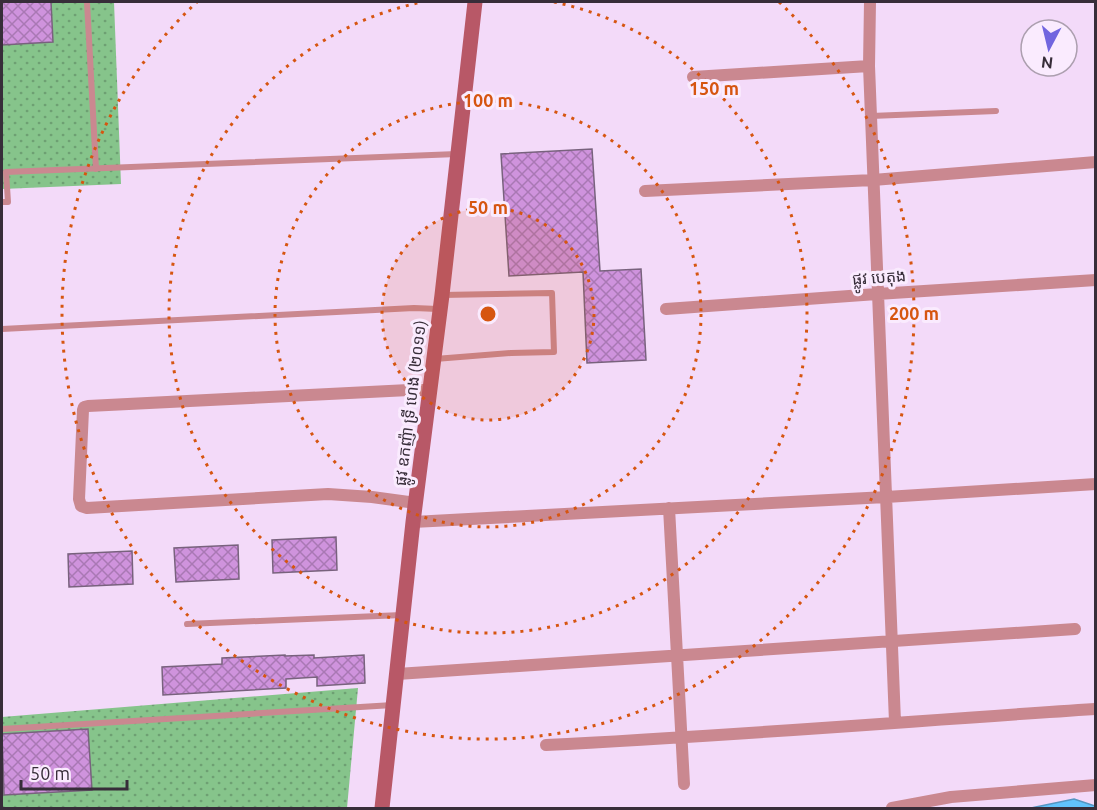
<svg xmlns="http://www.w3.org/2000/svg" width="1097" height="810" viewBox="0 0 1097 810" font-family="Ubuntu,'Noto Sans Khmer',sans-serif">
<defs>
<pattern id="grass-dots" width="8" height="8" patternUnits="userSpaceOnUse" patternTransform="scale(1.5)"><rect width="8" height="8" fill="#86c48b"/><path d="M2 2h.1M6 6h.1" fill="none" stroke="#6ea073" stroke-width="1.8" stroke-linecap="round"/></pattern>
<pattern id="building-cross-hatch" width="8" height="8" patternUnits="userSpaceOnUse" patternTransform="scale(1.5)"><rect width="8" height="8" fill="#cf93dd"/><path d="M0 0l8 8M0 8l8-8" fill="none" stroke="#a978b4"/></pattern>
</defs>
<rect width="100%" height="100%" fill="#f3daf9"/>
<!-- grass -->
<path fill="url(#grass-dots)" d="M2,2h112l7,182 -119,5z
M358,688l-11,120h-345v-91z"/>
<!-- water -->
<path fill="#61c3fc" stroke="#5496c2" stroke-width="1.5" d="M1074,799l21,7v2h-64z"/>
<!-- building -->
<path fill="url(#building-cross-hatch)" stroke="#78627d" stroke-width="1.5" d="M2,2h49l2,40 -51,3z
M592,149l8,122 41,-2 5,91 -59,3 -4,-91 -74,4 -8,-122z
M336,537l1,33 -64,3 -1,-33z
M238,545l1,34 -63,3 -2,-34z
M132,551l1,33 -64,3 -1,-33z
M285,655v1l29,-1v3l50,-3 1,28 -48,3v-9l-31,2v9l-123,7 -1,-28 60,-3v-6z
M88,729l4,61 -88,5 -2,-61z"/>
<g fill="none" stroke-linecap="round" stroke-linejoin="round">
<!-- lane -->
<path stroke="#ca8890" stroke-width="6" d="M87,2l9,167
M871,116l125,-5
M2,202h6l-2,-30 451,-18
M2,329l412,-21 24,1
M435,359l76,-6 43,-1 -2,-59 -110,2
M187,624l215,-9
M2,729l391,-24"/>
<!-- street -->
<path stroke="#ca8890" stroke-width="12" d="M870,2l-1,64 26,656
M693,77l176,-11
M645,191l228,-11 223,-18
M666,309l211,-15 219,-14
M416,503l-44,-6 -44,-3 -241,14 -6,-2 -2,-7 4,-89 1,-3 4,-1 321,-16h21
M669,508l15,276
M413,522l473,-25 210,-13
M397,674l678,-45
M546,745c183,-9 366,-24 549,-36
M892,808l59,-11 145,-12"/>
<!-- secondary -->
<path stroke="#b85867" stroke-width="15" d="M382,808l31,-286 29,-227 33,-293"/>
</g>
<!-- distance rings -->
<circle cx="488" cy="314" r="106" fill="#d65510" fill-opacity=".12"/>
<g fill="none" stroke="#d65510" stroke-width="3" stroke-dasharray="3 6">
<circle cx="488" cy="314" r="106"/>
<circle cx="488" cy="314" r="213"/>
<path d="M554 2A319 319 0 1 1 422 2"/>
<path d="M779 2A426 426 0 1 1 197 2"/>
</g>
<g text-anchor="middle" stroke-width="6" stroke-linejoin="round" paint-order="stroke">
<!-- street labels -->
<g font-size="16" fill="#372d39" stroke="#faebfe">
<text transform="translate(879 277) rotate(-4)" y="6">ផ្លូវ បេតុង</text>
<text transform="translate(410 403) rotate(-83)" y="6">ផ្លូវ ឧកញ៉ា ទ្រី ហេង (២០១១)</text>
</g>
</g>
<circle cx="488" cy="314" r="9" fill="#d65510" stroke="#faebfe" stroke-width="3"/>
<g font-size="18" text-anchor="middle" font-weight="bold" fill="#d65510" stroke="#faebfe" stroke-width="6" stroke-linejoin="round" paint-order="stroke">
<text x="714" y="95">150 m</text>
<text x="488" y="107">100 m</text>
<text x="488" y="214">50 m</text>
<text x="914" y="320">200 m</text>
</g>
<!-- border -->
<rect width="1097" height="810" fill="none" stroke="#372d39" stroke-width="6"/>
<!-- north arrow -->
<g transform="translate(1049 48) rotate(187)"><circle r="28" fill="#faebfe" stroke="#ac9faf" stroke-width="1.5"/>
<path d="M0-4.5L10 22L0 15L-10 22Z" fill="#7165df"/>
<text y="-9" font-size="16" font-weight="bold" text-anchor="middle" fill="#372d39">N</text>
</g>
<!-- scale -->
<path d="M21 780v9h106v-9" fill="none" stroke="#372d39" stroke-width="3"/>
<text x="30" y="780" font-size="18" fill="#372d39" stroke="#faebfe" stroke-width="4.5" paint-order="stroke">50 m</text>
</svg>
